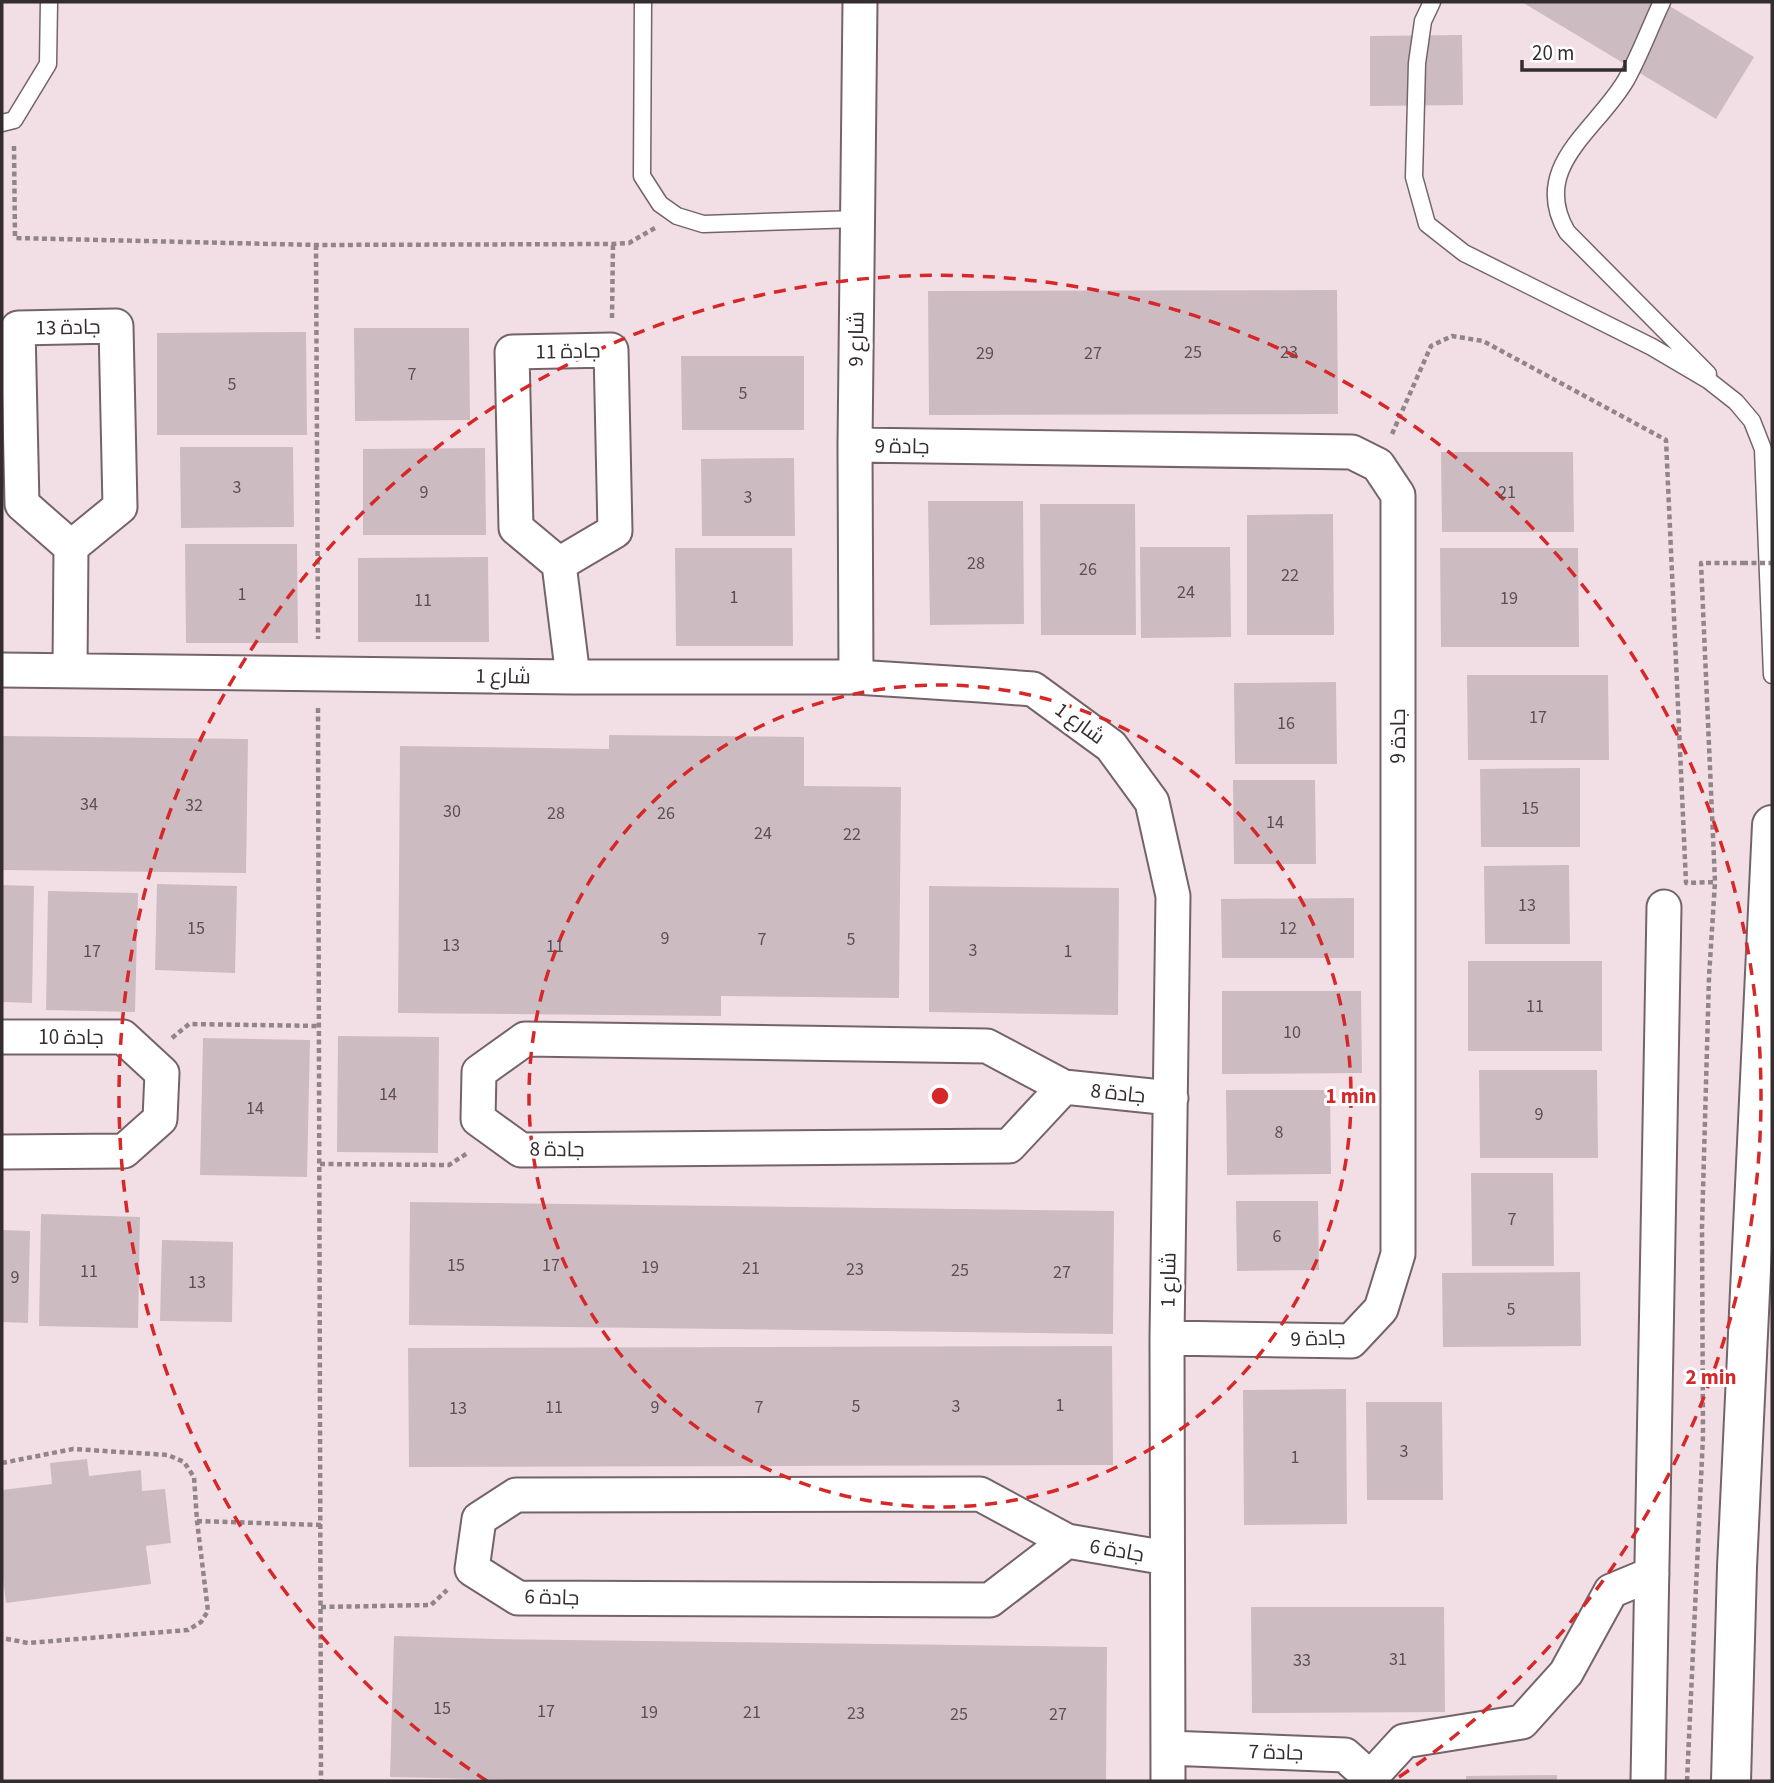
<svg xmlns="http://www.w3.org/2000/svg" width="1774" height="1783" viewBox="0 0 1774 1783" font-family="'Source Sans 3',Cairo,sans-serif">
<rect width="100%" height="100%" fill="#f2dfe6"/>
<!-- building -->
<path fill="#cdbbc2" d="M1522,2h141l91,55 -38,62z
M1462,35l1,70 -93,1v-70z
M1337,290l1,124 -409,1 -1,-124z
M354,328h115l1,92 -115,1z
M306,332l1,103h-150v-102z
M681,356h123v74h-122z
M180,447h113l1,80 -113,1z
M485,448l1,87h-123v-86z
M1441,452h132l1,80h-132z
M794,458l1,78h-93l-1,-77z
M928,501h95l1,123 -94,1z
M1040,504h95l1,131h-95z
M1333,514l1,121h-87v-120z
M185,544h112l1,99h-112z
M1140,547h90l1,90 -90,1z
M675,548h117l1,98h-117z
M1440,548h138l1,99h-138z
M488,557l1,85h-131v-84z
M1467,675h141l1,85h-141z
M1336,682l1,82h-102l-1,-81z
M609,735l195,2v49l97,1 -2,211 -178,-2v20l-323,-3 2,-267 209,3z
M2,736l246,3 -2,134 -244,-3z
M1580,768v79h-99l-1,-78z
M1233,780h82l1,84h-82z
M1569,865l1,79h-85l-1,-78z
M157,884l80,2 -2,87 -80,-3z
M2,885l32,1 -2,117 -30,-1z
M929,886l190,2 -1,127 -189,-3z
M48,891l90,2 -3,119 -89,-2z
M1354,898v60h-132l-1,-59z
M1468,961h134v90h-134z
M1222,991h139l1,82 -140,1z
M338,1036l101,1 -1,116 -101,-1z
M203,1038l107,2 -3,137 -107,-2z
M1479,1070h118l1,88h-118z
M1226,1090h104l1,84 -104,1z
M1471,1173h82l1,93h-82z
M1236,1201h82l1,69 -82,1z
M410,1202l704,9 -1,123 -704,-9z
M41,1214l99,3 -2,111 -99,-2z
M2,1230l28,1 -2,92 -26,-1z
M162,1240l71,2 -1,80 -72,-1z
M1580,1272l1,74 -138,1 -1,-74z
M1112,1346l1,119 -704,2 -1,-119z
M1346,1389l1,135 -103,1 -1,-135z
M1366,1402h76l1,98h-76z
M87,1459l2,17 52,-6 1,21 23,-2 6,54 -25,3 5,38 -145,19 -4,-34v-79l50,-6 -2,-21z
M1251,1607h193l1,105 -193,1z
M394,1636l101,3 612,8 -1,134h-549l-167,-4z
M1557,1775v6h-91v-5z"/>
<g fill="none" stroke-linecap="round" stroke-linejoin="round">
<!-- lane casing -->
<g stroke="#746469" stroke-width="19">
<path id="lane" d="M643,2l-1,174 18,28 17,12 26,8 155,-5
M1432,2l-9,19 -6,42 -3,114 13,47 37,29 188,94 56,33 28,22 16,19 11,28 9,226
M1662,2c-12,25 -22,53 -36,78 -29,50 -97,87 -59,152l141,142
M2,123l12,-3 34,-56 1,-62"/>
</g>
<!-- street casing -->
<g stroke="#746469" stroke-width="37">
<path id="street" d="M116,326l4,181 -49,40 -49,-43 -4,-176z
M855,445l497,7 26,13 20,30v759l-17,55 -30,32 -184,-3
M559,564l56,-33 -4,-181 -99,2 4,176 43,36 14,113
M70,669l1,-122
M2,670l571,7h283l124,8 53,4 78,57 41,56 21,94 -6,442 1,443
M856,677l-1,-232 5,-443
M2,1037h121l39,36 -2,46 -36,32 -122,1
M1064,1087l-55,59 -488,4 -43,-31 1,-47 46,-33 462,7 77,41 107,11
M1067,1541l-77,59 -472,-2 -46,-29 7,-50 37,-24 464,-1 87,47 100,17
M1168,1748l177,7 29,26
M1371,1777l33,-36 118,-19 44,-49 45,-82 41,-17
M1648,1781l16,-874"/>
</g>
<!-- secondary casing -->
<g stroke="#746469" stroke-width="42">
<path id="secondary" d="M1731,1781l6,-214 35,-742"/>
</g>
<!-- highway casing -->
<g stroke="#746469" stroke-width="42">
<path id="highway" d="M1768,923l4,61"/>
</g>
<!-- path -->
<path stroke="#92858a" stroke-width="4.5" stroke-dasharray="5 3.5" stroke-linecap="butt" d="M14,146l1,92 301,7 297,-1 16,-1 26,-15
M316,245l2,394
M612,318l1,-74
M1392,434l39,-88 21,-10 31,5 183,99 20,443 29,-1
M318,708l3,1073
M172,1038l17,-14 130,2
M320,1164l129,1 20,-13
M2,1463l71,-14 95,6 16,7 10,15 3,44 11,90 -7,11 -13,8 -160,13 -26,-5
M197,1521l124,4
M321,1607l110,-2 16,-15
M1687,1781l16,-345 -1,-209 7,-250 6,-95 -14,-319h42"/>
<!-- lane -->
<use href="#lane" stroke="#fff" stroke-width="16"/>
<!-- street -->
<use href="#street" stroke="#fff" stroke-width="33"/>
<!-- secondary -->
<use href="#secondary" stroke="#fff" stroke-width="38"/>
<!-- highway -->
<use href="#highway" stroke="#fff" stroke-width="38"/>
<!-- path-bridge -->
<path stroke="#92858a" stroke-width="4.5" stroke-dasharray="5 3.5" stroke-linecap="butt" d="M1743,563h29"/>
</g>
<!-- distance rings -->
<g fill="none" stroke="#d62828" stroke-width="3.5" stroke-dasharray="12 9">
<circle cx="940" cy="1096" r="411"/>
<path d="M487 1781A821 821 0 1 1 1393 1781"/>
</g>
<g text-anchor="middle" stroke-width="6" stroke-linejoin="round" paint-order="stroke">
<!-- number labels -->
<g font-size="18" fill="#5a5054">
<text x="1193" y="358">25</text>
<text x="1289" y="358">23</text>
<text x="985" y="359">29</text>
<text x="1093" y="359">27</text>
<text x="412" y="380">7</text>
<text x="232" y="390">5</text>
<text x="743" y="399">5</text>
<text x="237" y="493">3</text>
<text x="424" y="498">9</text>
<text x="1507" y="498">21</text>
<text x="748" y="503">3</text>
<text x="976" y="569">28</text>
<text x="1088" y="575">26</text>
<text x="1290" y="581">22</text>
<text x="1186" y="598">24</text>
<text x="242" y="600">1</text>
<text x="734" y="603">1</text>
<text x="1509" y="604">19</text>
<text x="423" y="606">11</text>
<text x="1538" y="723">17</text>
<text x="1286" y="729">16</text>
<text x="89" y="810">34</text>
<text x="194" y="811">32</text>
<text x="1530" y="814">15</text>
<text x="452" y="817">30</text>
<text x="556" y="819">28</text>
<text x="666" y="819">26</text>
<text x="1275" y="828">14</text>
<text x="763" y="839">24</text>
<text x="852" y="840">22</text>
<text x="1527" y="911">13</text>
<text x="196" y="934">15</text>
<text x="1288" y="934">12</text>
<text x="665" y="944">9</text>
<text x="762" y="945">7</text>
<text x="851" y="945">5</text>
<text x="451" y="951">13</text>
<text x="555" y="952">11</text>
<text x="973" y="956">3</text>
<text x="92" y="957">17</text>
<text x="1068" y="957">1</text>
<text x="1535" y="1012">11</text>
<text x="1292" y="1038">10</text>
<text x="388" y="1100">14</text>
<text x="255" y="1114">14</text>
<text x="1539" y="1120">9</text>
<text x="1279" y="1138">8</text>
<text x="1512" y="1225">7</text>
<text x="1277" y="1242">6</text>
<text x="456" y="1271">15</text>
<text x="551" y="1271">17</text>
<text x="650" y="1273">19</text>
<text x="751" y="1274">21</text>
<text x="855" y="1275">23</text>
<text x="960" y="1276">25</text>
<text x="89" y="1277">11</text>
<text x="1062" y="1278">27</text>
<text x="15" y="1283">9</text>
<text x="197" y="1288">13</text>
<text x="1511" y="1315">5</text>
<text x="1060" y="1411">1</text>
<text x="856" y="1412">5</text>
<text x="956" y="1412">3</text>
<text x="554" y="1413">11</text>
<text x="655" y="1413">9</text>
<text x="759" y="1413">7</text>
<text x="458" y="1414">13</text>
<text x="1404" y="1457">3</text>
<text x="1295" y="1463">1</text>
<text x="1398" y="1665">31</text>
<text x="1302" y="1666">33</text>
<text x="442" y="1714">15</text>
<text x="546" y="1717">17</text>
<text x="649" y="1718">19</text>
<text x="752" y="1718">21</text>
<text x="856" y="1719">23</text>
<text x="959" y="1720">25</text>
<text x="1058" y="1720">27</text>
</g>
<!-- street labels -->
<g font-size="21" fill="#342d30" stroke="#fff">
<text transform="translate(68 327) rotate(-1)" y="7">جادة 13</text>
<text transform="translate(856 339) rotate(-89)" y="7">شارع 9</text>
<text transform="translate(568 351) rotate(-1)" y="7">جادة 11</text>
<text transform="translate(902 446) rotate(1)" y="7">جادة 9</text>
<text transform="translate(503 676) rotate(1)" y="7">شارع 1</text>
<text transform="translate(1080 723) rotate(36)" y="7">شارع 1</text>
<text transform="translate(1398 736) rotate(-90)" y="7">جادة 9</text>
<text x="71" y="1044">جادة 10</text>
<text transform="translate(1118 1093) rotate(6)" y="7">جادة 8</text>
<text transform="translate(557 1149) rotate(1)" y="7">جادة 8</text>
<text transform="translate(1168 1280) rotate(-89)" y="7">شارع 1</text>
<text transform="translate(1318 1338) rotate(-2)" y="7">جادة 9</text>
<text transform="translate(1117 1550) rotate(10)" y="7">جادة 6</text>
<text transform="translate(552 1597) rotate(2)" y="7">جادة 6</text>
<text transform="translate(1276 1752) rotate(2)" y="7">جادة 7</text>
</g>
</g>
<circle cx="940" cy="1096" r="10" fill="#d62828" stroke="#fff" stroke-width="3.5"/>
<g font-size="21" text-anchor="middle" font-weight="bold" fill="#d62828" stroke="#fff" stroke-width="6" stroke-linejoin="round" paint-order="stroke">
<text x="1351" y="1103">1 min</text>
<text x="1711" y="1384">2 min</text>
</g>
<!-- border -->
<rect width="1774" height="1783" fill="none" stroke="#342d30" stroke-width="7"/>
<!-- scale -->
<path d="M1522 60v10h103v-10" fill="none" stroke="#342d30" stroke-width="3.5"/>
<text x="1532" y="60" font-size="21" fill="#342d30" stroke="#ffffff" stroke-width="5" paint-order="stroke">20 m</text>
</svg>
